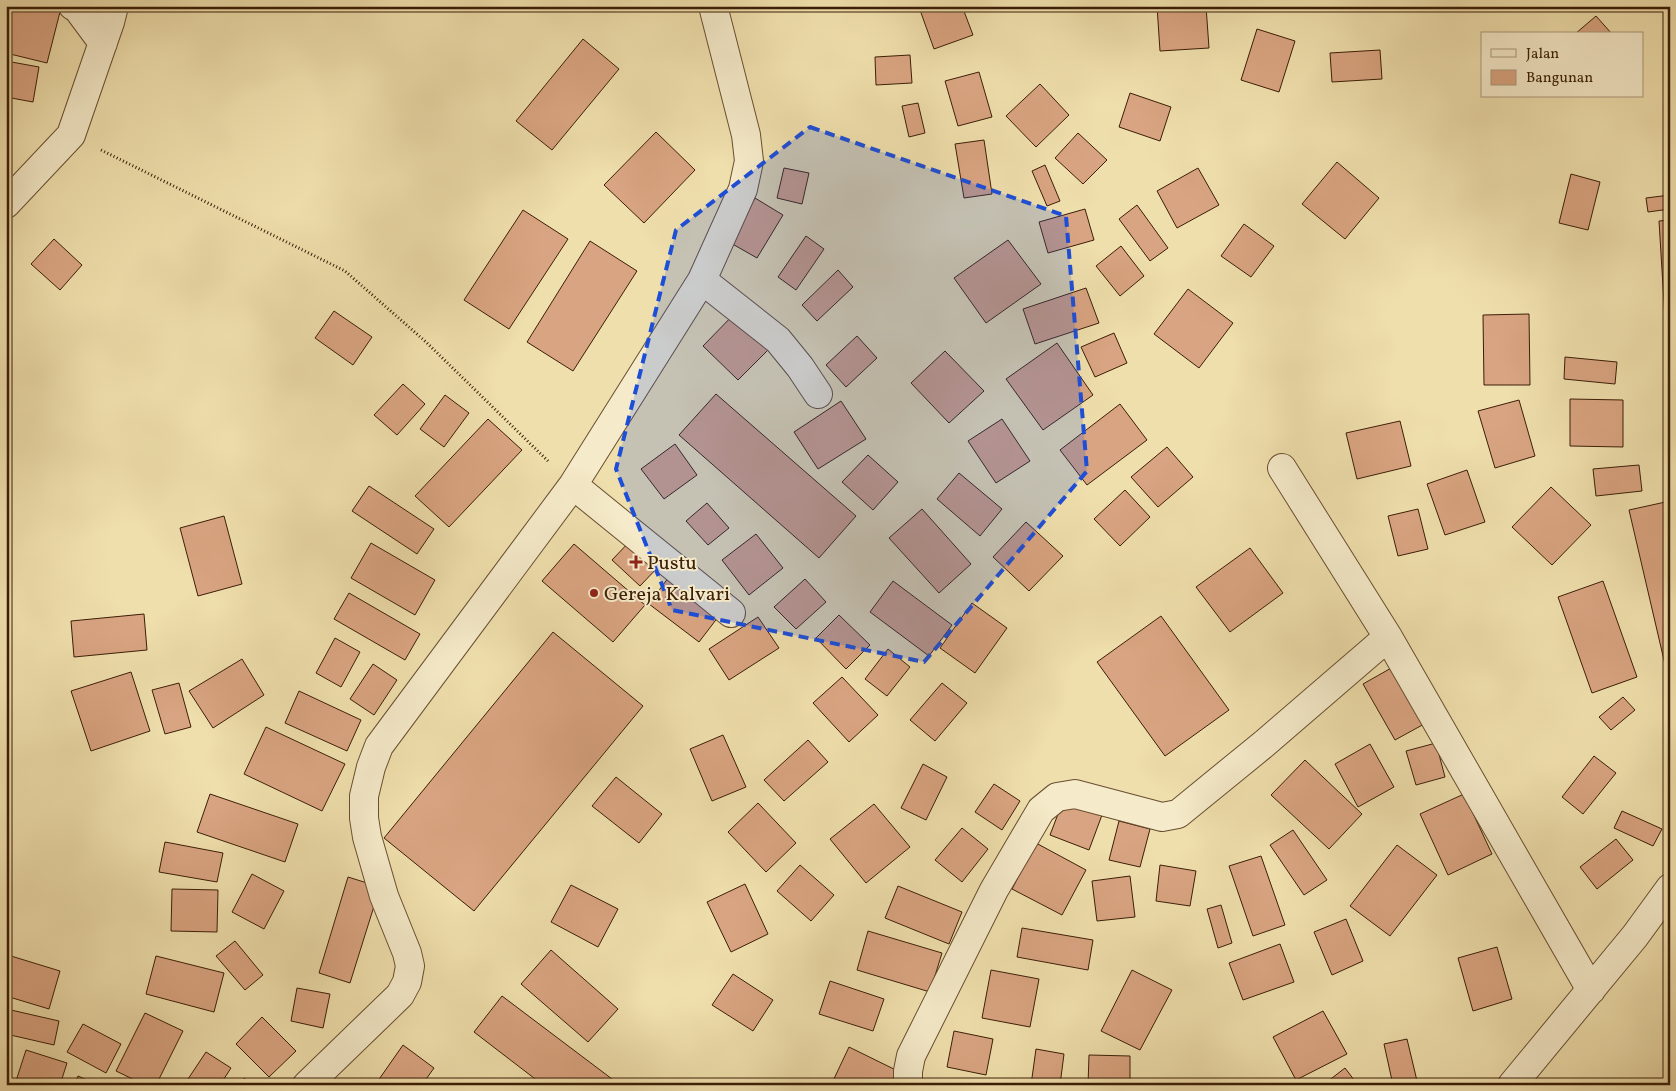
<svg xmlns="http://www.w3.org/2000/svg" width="1676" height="1091" viewBox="0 0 1676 1091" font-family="Vollkorn,serif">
<rect width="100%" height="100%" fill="#efdfac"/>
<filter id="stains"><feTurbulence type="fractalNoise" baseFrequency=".004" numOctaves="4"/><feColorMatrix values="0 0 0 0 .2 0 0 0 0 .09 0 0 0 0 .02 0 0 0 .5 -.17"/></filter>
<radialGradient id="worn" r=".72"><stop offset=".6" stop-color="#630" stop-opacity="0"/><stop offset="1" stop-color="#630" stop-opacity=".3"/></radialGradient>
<!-- building -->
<path fill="#d9a481" stroke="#3b1e06" d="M6,6h47l8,2 -14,55 -41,-10z
M931,6h31l11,29 -39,14 -14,-39z
M1157,6h49l3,42 -49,3z
M1596,16l16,18h-37z
M1257,29l38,12 -16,51 -38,-12z
M583,39l36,30 -67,81 -36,-29z
M1380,50l2,29 -50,3 -2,-29z
M910,55l2,28 -36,2 -1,-28z
M6,61l33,6 -6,35 -27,-5z
M979,72l13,45 -34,9 -13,-45z
M1040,84l29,31 -33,32 -30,-31z
M1130,93l41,14 -11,34 -41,-14z
M918,103l7,30 -16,4 -7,-31z
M656,132l39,38 -51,53 -40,-38z
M1078,133l29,27 -24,24 -28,-26z
M984,140l8,54 -28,4 -9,-54z
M1337,162l42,36 -34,41 -43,-35z
M1045,165l15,36 -13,5 -15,-35z
M784,168l25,5 -7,31 -25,-6z
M1198,168l21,37 -42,23 -20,-37z
M1571,174l29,8 -12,48 -29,-7z
M1670,195v14l-22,3 -2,-14z
M755,198l28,17 -26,43 -28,-16z
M1137,205l31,43 -18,13 -31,-42z
M1085,209l9,31 -46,13 -9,-31z
M523,210l45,29 -59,90 -45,-29z
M1670,220v99h-5l-6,-98z
M1244,224l30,22 -23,31 -30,-21z
M806,236l18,13 -28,41 -18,-13z
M54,239l28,26 -22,25 -29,-26z
M1008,240l33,44 -55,39 -32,-45z
M590,241l47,30 -64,100 -46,-29z
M1121,246l23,30 -24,20 -24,-30z
M838,270l15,17 -36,34 -15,-16z
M1086,288l13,35 -64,21 -12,-35z
M1188,289l45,34 -34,45 -45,-34z
M738,310l35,35 -35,35 -35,-34z
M334,311l38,26 -19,28 -38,-27z
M1529,314l1,71h-46l-1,-70z
M1114,333l13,30 -32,14 -14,-30z
M857,336l20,22 -31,29 -20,-22z
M1057,343l36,52 -50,35 -37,-51z
M945,351l39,40 -35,32 -38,-40z
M1565,357l52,5 -2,22 -51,-5z
M403,384l22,20 -28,31 -23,-20z
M716,394l140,122 -37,42 -140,-123z
M445,395l24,18 -25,34 -24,-18z
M1570,399l53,1v47l-53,-1z
M1519,400l16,56 -40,12 -17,-57z
M841,401l25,38 -48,30 -24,-37z
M1120,404l27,36 -60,45 -27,-35z
M488,419l34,31 -73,77 -34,-31z
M1002,419l28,42 -34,22 -28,-42z
M1400,421l11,45 -54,13 -11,-46z
M675,444l22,31 -33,24 -23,-30z
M1167,447l26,30 -35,30 -27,-30z
M868,455l30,27 -25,28 -31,-28z
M1639,465l3,26 -46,5 -3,-27z
M1467,470l18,52 -40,13 -18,-51z
M959,473l43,36 -22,27 -43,-37z
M369,486l65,43 -17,25 -65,-43z
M1551,487l40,38 -39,40 -40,-38z
M1125,490l25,27 -30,29 -26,-27z
M1670,501v185l-41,-176z
M707,503l22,25 -21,17 -22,-24z
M922,509l49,55 -32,29 -50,-55z
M1418,509l10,40 -30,7 -10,-40z
M224,516l18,68 -44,12 -18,-68z
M1026,522l37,34 -34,35 -36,-34z
M756,534l27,34 -34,27 -27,-35z
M632,539l28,26 -20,21 -28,-26z
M371,543l64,37 -20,35 -64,-37z
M574,544l71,61 -32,37 -71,-61z
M1250,548l33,45 -53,39 -34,-45z
M674,570l51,38 -26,34 -50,-38z
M805,579l21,23 -30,27 -22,-22z
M893,581l59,44 -23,31 -59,-44z
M1603,581l34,96 -45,16 -34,-96z
M349,593l71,41 -15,26 -71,-41z
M972,603l35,25 -32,45 -35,-25z
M144,614l3,36 -73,7 -3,-36z
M839,615l31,30 -24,24 -30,-31z
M1161,616l68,94 -64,46 -68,-94z
M758,617l21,31 -50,32 -20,-31z
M553,632l90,74 -169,205 -90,-73z
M335,638l25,14 -19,35 -25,-14z
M888,649l22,18 -23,29 -22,-17z
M242,659l22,36 -51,33 -24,-37z
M373,664l24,16 -23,35 -24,-16z
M1393,667l33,56 -31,17 -32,-56z
M131,672l19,59 -59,20 -20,-60z
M842,677l36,38 -29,27 -36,-39z
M179,683l12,44 -26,7 -13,-44z
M942,683l25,20 -32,38 -25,-21z
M299,691l62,29 -14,31 -62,-28z
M1623,697l12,13 -24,20 -12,-13z
M266,727l79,37 -23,47 -78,-37z
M723,735l23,52 -34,14 -22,-52z
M808,740l20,22 -44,39 -20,-21z
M1436,743l9,34 -29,8 -10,-34z
M1370,744l24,43 -36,20 -23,-43z
M1594,756l22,17 -33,41 -21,-17z
M1305,760l57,54 -33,35 -58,-54z
M923,764l24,13 -21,43 -25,-12z
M616,777l46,37 -23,29 -47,-37z
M994,784l26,17 -18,29 -27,-18z
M210,794l88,30 -13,38 -88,-30z
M1464,794l28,60 -44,21 -28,-61z
M1063,801l39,14 -13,35 -39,-15z
M758,803l38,40 -30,29 -38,-40z
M874,804l36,43 -44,36 -36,-44z
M1622,811l40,18 -9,17 -39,-18z
M1119,821l31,8 -10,38 -31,-7z
M962,828l26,21 -26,33 -27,-22z
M1293,830l34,50 -23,15 -34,-50z
M1616,839l17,21 -36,29 -17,-22z
M165,842l58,11 -6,29 -58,-10z
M1036,843l50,27 -24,45 -50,-26z
M1397,845l40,30 -47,61 -40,-30z
M1261,856l24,69 -32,11 -24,-70z
M800,865l34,30 -23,26 -34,-30z
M1160,865l36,6 -6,35 -34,-5z
M252,874l32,17 -20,38 -32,-17z
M1130,876l5,41 -38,4 -5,-40z
M348,877l32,10 -30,96 -31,-10z
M745,884l23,50 -37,18 -24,-50z
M571,885l47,24 -20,38 -47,-25z
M898,886l64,26 -13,32 -64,-26z
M172,889l46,1 -1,42 -46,-1z
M1221,905l11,38 -14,5 -11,-39z
M1346,919l17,42 -31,14 -18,-43z
M1022,928l71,12 -5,30 -71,-13z
M868,931l74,22 -12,39 -73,-22z
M235,941l28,34 -18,15 -29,-34z
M1280,944l14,38 -51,18 -14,-37z
M1497,947l15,52 -39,12 -15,-53z
M551,950l67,59 -30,33 -67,-58z
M11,956l49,15 -11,38 -43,-13v-23z
M156,956l68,17 -10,39 -68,-18z
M991,970l48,9 -9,48 -48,-9z
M1132,970l40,20 -32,60 -39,-19z
M733,974l40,26 -20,31 -41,-26z
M830,981l54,18 -11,32 -54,-17z
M297,988l33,6 -7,34 -32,-7z
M502,996l118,89h-77l-69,-53z
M11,1010l48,11 -5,24 -48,-11z
M1323,1011l24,43 -51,26 -23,-43z
M145,1013l38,18 -27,54h-11l-29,-14z
M262,1017l34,34 -27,26 -33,-33z
M83,1024l38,20 -15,29 -39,-21z
M954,1031l39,8 -7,36 -39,-8z
M1407,1039l11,46h-25l-9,-41z
M403,1045l31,23 -12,17h-47z
M849,1047l55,27 -5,11h-64l-3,-2z
M1036,1049l28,5 -4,31h-29z
M26,1050l41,13 -7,22 -45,-1z
M206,1052l25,16 -11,17h-36z
M1089,1055l41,1v29h-42z
M1345,1068l13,17h-35z
M78,1076l21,9h-25z
M244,1078l9,7h-14z"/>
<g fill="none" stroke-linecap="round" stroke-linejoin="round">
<!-- minor casing -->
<g stroke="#684e30" stroke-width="30">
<path id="minor" d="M73,6l4,2 26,35
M6,204l65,-69 39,-113 4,-16
M702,280l76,60 22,27 18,27
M1282,468l106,169 203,353
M573,485l158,128
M307,1085l93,-90 7,-13 3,-16 -3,-13 -23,-57 -17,-59 -3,-19v-22l7,-29 8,-21 194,-261 129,-205 41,-91 6,-28 -3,-26 -33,-129
M908,1085v-14l3,-15 83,-166 47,-80 16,-13 18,-3 87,23 16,-3 87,-71 123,-106
M1512,1085l123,-149 35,-48"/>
</g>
<!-- path -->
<path stroke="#3b1e06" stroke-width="3" stroke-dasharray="1 2.5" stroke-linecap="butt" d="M101,150l244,121 81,71 122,119"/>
<!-- minor -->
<use href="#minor" stroke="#f5eac9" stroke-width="28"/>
</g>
<!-- marked area -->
<path fill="#1d4ed8" fill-opacity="0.2" stroke="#1d4ed8" stroke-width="4" stroke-dasharray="10 6" stroke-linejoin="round" d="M810,127l256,89 21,255 -163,191 -252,-52 -56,-141 60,-239z"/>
<!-- markers -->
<g fill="#8f2418" stroke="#f5eac9" stroke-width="2">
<path d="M633.5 554.5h5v5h5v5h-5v5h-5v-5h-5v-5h5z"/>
<circle cx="594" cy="593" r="5"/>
</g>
<g text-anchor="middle" stroke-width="4" stroke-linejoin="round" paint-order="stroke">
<!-- poi labels -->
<g font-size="20" fill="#3b1e06" stroke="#f5eac9" text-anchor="start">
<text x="647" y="569">Pustu</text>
<text x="604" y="600">Gereja Kalvari</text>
</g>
</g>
<!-- margin -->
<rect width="1676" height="1091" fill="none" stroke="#efdfac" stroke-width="25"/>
<rect x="8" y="8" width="1661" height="1076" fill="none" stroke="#3b1e06" stroke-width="2.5"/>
<rect x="12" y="12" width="1651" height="1066" fill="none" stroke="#3b1e06"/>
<!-- legend -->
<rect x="1481" y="32" width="162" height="65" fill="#f5eac9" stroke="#ab987b"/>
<rect x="1491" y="49" width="25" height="8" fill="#f5eac9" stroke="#ab987b"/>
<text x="1526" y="58" font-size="15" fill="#3b1e06">Jalan</text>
<rect x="1491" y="70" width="25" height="15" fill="#d9a481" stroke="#ab987b"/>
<text x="1526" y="82" font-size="15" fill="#3b1e06">Bangunan</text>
<rect width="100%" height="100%" filter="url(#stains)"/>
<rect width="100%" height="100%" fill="url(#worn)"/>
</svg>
